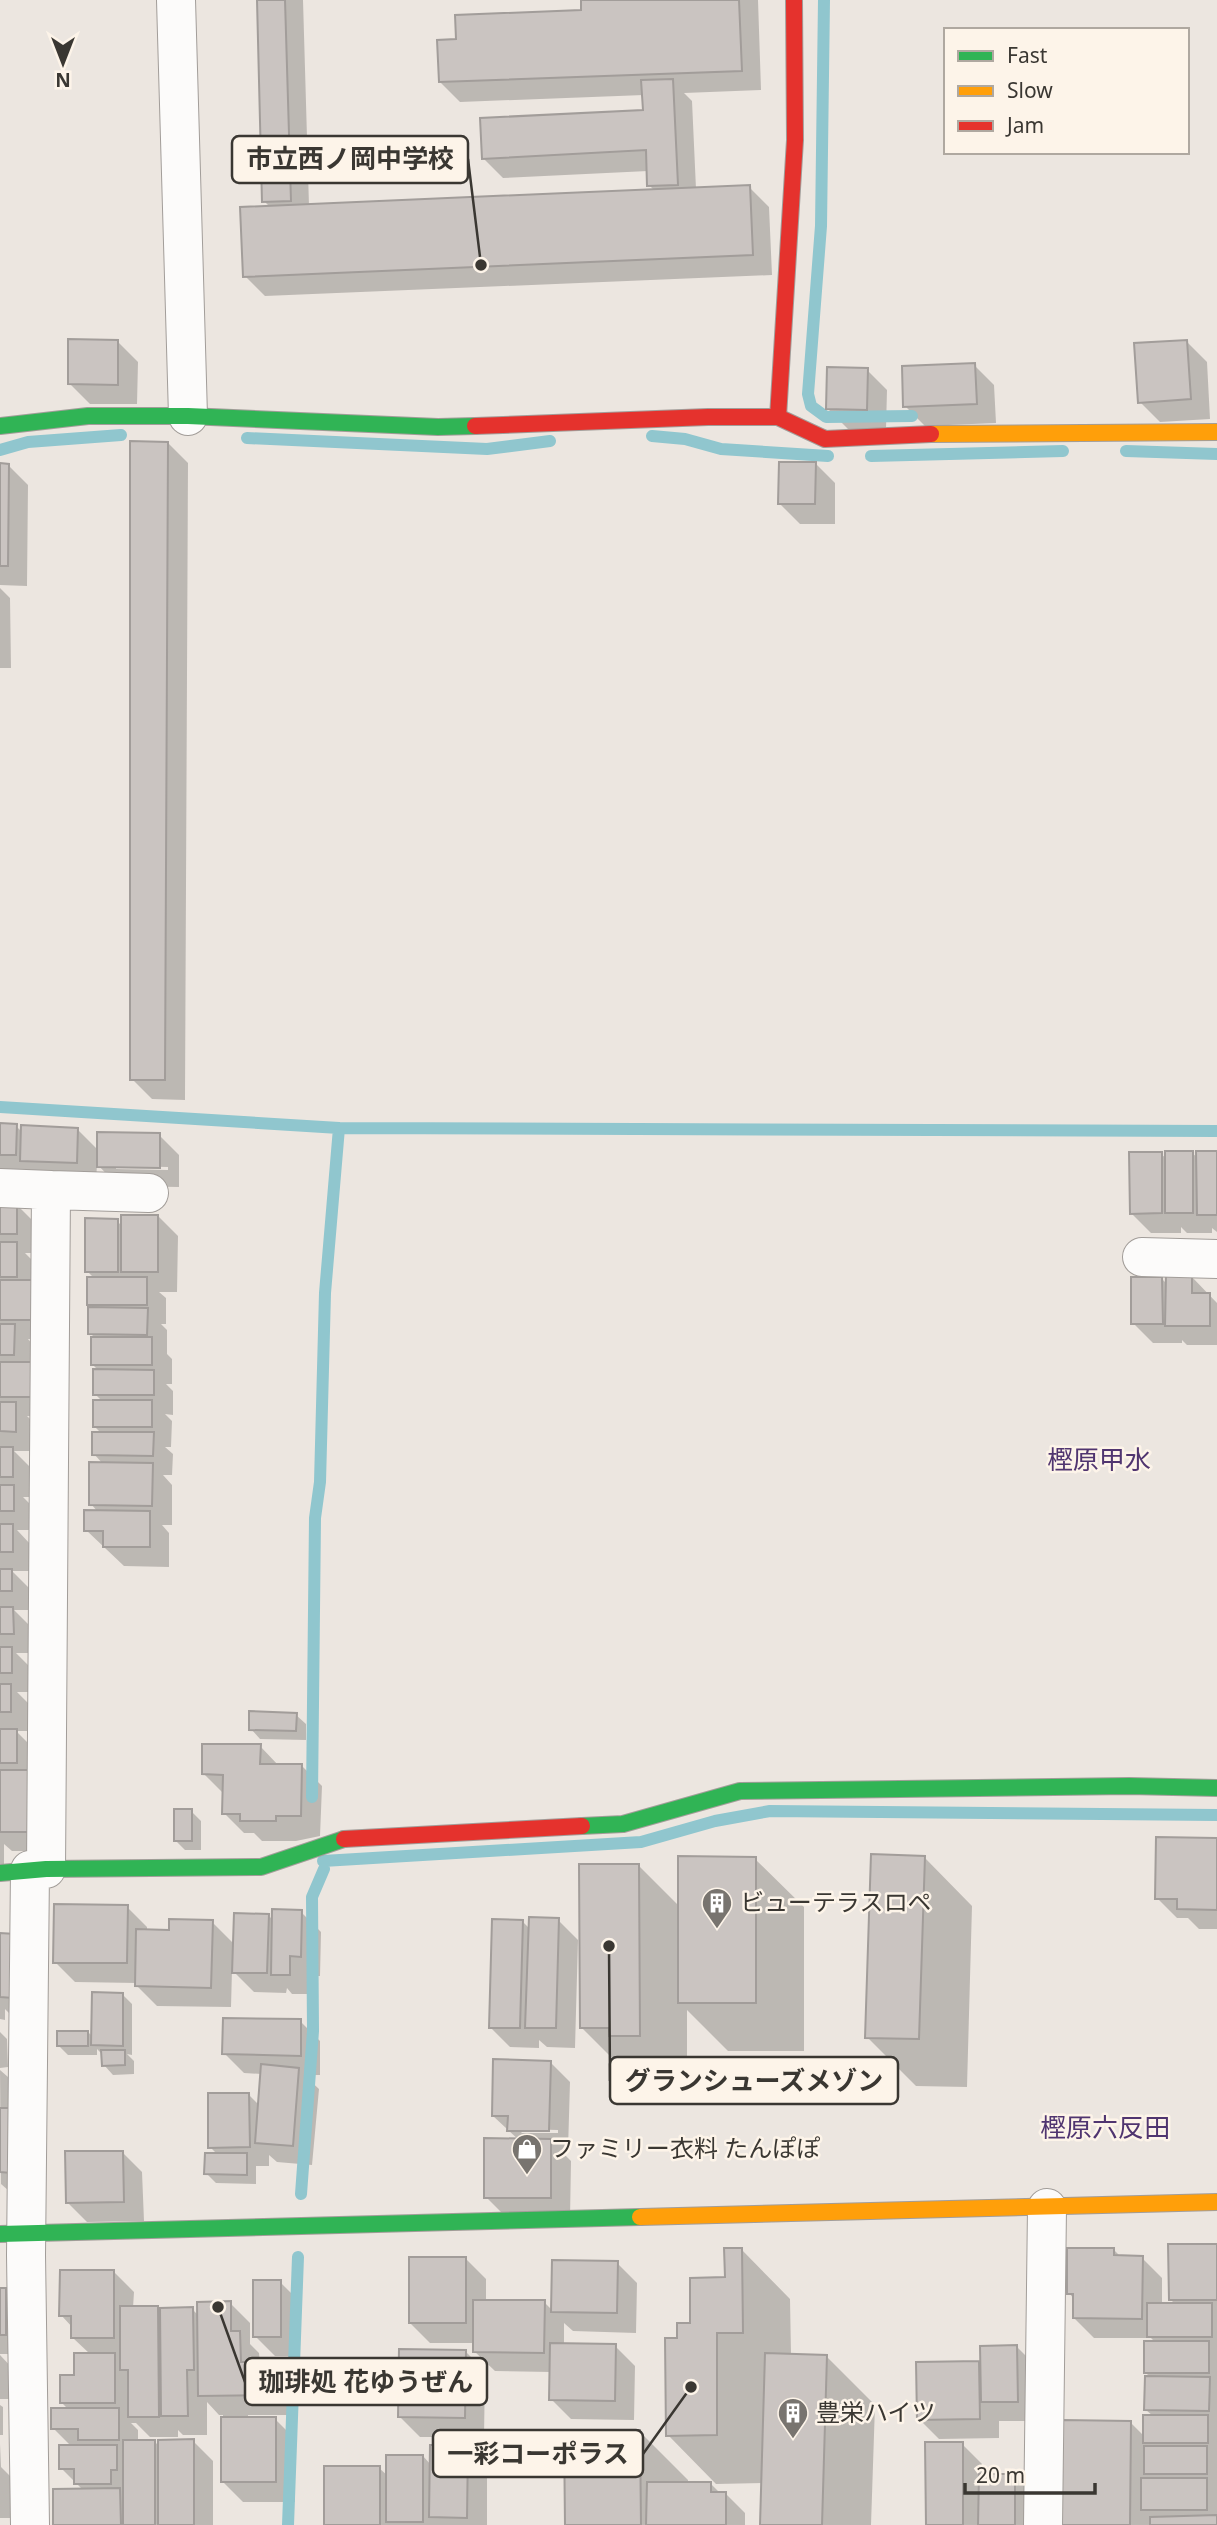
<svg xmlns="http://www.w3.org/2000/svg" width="1217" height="2525" viewBox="0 0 1217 2525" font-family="'Noto Sans','Noto Sans JP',sans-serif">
<rect width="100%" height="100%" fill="#ece6e0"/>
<!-- shadow -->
<path fill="#0003" fill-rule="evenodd" d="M258,0h45l6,206 346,-15 -6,-6 -1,-14 -145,7 -20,-20 161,-46v-17l-184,7 -20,-20 18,-41 125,-29v-12h175l3,90 -77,3 8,8 4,88 53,-2 20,20 3,68 -507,21 -20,-20 25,-69 -6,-6z
M118,342l20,20 -1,42h-47l-20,-20z
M1187,342l20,20 3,57 -50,3 -20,-20z
M974,365l20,20 2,38 -71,3 -20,-20z
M867,370l20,20 -1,39h-38l-20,-20z
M168,443l20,20 -3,637 -33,-1 -20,-20z
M815,463l20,20v41h-35l-20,-20z
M0,465h8l20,20 -1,101 -27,-1z
M0,588l10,10 1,70h-11z
M0,1125l16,1 6,6 55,-3 22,22 60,-16 20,20v32l-61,-1 -21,-22 -1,18 -96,-8zM116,1166l52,1v3l-52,-1z
M1192,1153l6,5 19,-5v79l-5,-4v5h-25l-6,-6v6h-30l-20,-20 30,-59 6,5z
M0,1205h17l20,20v28h-12l11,11 17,75h-25l6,7 17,70h-24l8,8v27h-21l18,18v28h-9l10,10v23h-16l15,16v25h-20l19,19v20h-17l19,19v24h-17l15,15v24h-14l13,13v26h-14l20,20 11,100h-35l-8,-7v30h-4z
M158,1216l20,20 -1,56h-18l7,6v26h-5l6,6v24l5,5v25h-6l7,7v24l-8,-1 7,7 -1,26h-6l8,7 -1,21h-9l9,10v40h-10l7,8v34l-45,-1 -38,-36 12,-18 -7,-8 12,-40 -9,-10 8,-20 -8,-8 8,-25 -7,-7 4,-23 -6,-6 3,-26 -6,-6 4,-24 -5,-5 5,-26 -7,-7 30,-50 5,5z
M1191,1276l26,27v42h-30l-5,-5v3h-29l-20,-20 28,-45 6,6z
M296,1715l10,9v16l-46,-1 -9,-10z
M260,1746l19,20h23l20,20 -2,50 -24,5h-34l-8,-8h-10l-20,-20v-19l-20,-20z
M191,1811l10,10v29h-16l-10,-10z
M1217,1840v89h-18l-11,-11h-11l-20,-20z
M924,1857l48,49 -5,181 -51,-1 -49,-49z
M755,1859l49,48v144h-76l-41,-41v74h-28l-8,-8h-21l-49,-49 57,-162 42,42z
M127,1907l20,20v4l24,1 41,-10 22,22 34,-29 5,5 28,-8 20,20 -1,44h-11v18h-17l-5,-6 -1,5 -32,-1 -22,-22 -1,37 -74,-1 -20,-20v-3l-62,-1 -20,-20z
M558,1920l20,20 -3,108 -28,-1 -8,-7v8l-29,-1 -20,-20 33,-105 7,7z
M0,1935h14l-2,81 -7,-7v11l-5,-1z
M122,1994l10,10v51l-5,-1 7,7v13l-21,1 -9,-10 -1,-10 -6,-6v6h-29l-10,-10 30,-13 5,5z
M300,2021l20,20v34h-16l15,14 -7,76 -35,-3 -8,-7v11h-13v18l-40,-1 -10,-10 12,-18 -8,-8 39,-52 11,11 2,-32 -18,-1 -20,-20z
M0,2032l7,7 1,28 -8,1z
M550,2062l20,20 -2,68h-8l11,11 -1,57 -64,-1 -20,-20 34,-56 -27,-25zM518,2129l40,1v3h-36z
M0,2070l8,7 1,33v81l-8,-7v13z
M122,2152l20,20 2,49 -57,1 -20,-20z
M1217,2246v279h-155l69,-102 14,14 8,-21 -7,-6 5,-32 -5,-5 10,-30 -5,-5h-57l-20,-20v-19l-5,-6 45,-43 7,7 21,1 20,20v27h14l-5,-5z
M742,2250l48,49 1,56 35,1 49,49 -4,120h-110l2,-42 -47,1 -48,-49 10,-96 49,-60z
M466,2259l20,20v23h58l9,9 64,-48 20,20 -1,50 -63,-2 -9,-8v22l51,1 20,20 -1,54 -63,-1 -20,-20v-27l-56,-1 -21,-20v-8h-44l-20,-20z
M114,2272l20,20 -1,16h24l4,4 31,-3 6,6 32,-12 20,20v21l9,9 1,11h18l20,20v31h-50v4h27l20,20v63h-52l-20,-20v-67h-4l-12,-13v33h-24l-5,-5v7h-28l-14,-14h-5l7,7v11h16l6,6 33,-6 20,20v64h-158l28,-35 -22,-22 10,-22 -18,-18 16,-18 -7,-7 28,-49 -17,-16v-10l-12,-13z
M280,2282l20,20v54h-25l-20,-20z
M0,2289h5l20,20v45h-25z
M1017,2347l20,20v54h-38v17l-60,1 -20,-20 -1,-55 64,-1z
M465,2351l20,20 -1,66h-64l-20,-20z
M0,2355l15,16v28h-15z
M0,2405l3,2v28h-3z
M639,2431l49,49v4h23l9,9h5l20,20v12h-178z
M0,2444l1,23 19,19v32h-20z
M962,2444l20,20v12h32l20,20v29h-107z
M467,2446l20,20v59h-161l53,-57 9,8 35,-20 8,9z"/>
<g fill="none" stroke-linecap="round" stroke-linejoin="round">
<!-- stream -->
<path stroke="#90c6ce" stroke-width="12" d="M824,0l-3,226 -13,168 3,12 15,11 86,-1
M652,436l33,3 36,10 107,7
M247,438l240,11 63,-8
M0,450l28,-8 93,-7
M1126,451l91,3
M871,456l192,-5
M0,1107l339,21 878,3
M312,1797l3,-279 5,-36 5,-189 14,-165
M323,1861l318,-19 74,-21 55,-10 447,4
M301,2194l12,-163 -1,-134 12,-28
M288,2525l10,-268"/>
</g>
<!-- building -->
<path fill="#cac4c1" stroke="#a29d9a" stroke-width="2" d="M257,0h28l6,201 -29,1z
M581,0h158l3,71 -303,11 -2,-42 19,-1 -1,-24 126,-5z
M673,79l5,106 -31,1 -1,-36 -164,9 -2,-41 163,-8 -2,-30z
M750,185l3,70 -510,22 -3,-70z
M68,339l50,1v45l-50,-1z
M1187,340l4,59 -53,4 -4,-60z
M975,363l2,41 -74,3 -1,-41z
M827,367l41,1 -1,42 -41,-1z
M130,441l38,1 -3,638h-35z
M779,462h37l-1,42h-37z
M0,463l9,1 -1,102h-8z
M0,1123l17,1 -1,31h-16z
M21,1125l57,3 -1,35 -57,-2z
M97,1132l63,1v35l-63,-1z
M1165,1151h28v62h-28z
M1196,1151h21v64h-20z
M1129,1152h33v61l-32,1z
M0,1203h17v31h-17z
M121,1215h37v57h-37z
M85,1218l33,1v53h-33z
M0,1242h17v35h-17z
M1166,1274h26v19h18v33h-45z
M87,1277h60v28h-60z
M1131,1277h31l1,47h-32z
M0,1280h34v40h-34z
M88,1307l60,1 -1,27 -59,-1z
M0,1324h15l-1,31h-14z
M91,1337h61v28h-61z
M0,1362h32v35h-32z
M93,1369l61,1v25h-61z
M93,1400h59v27h-59z
M0,1402h16v30l-16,-1z
M92,1432h62l-1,24 -61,-1z
M0,1447h13v30h-13z
M89,1462l64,1 -1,43 -63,-1z
M0,1485h14v26h-14z
M84,1510l66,1v36h-47v-16h-19z
M0,1524h13v28h-13z
M0,1569h12v22h-12z
M0,1607h13l1,27h-14z
M0,1647h12v26h-12z
M0,1684h11v28h-11z
M249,1711l48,2 -1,18 -47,-1z
M0,1729h17v34h-17z
M202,1744h59l-1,20h42l-1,52h-25v5h-36v-7h-18l1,-39 -21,-1z
M0,1770h28v62h-28z
M174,1809h18v32h-18z
M1156,1837l61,1v72l-40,-1v-10h-22z
M871,1854l54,2 -6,183 -54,-1z
M678,1856l78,1v146h-78z
M579,1864h60l1,172h-31v-8h-29z
M54,1904l74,1 -1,58h-74z
M272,1909l30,1 -1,47 -11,-1v19h-19z
M234,1913l35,1 -2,59h-35z
M529,1917l30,1 -3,110h-31z
M169,1919l44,1 -2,68 -76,-2 1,-57 33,1z
M492,1919l31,1 -3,108h-31z
M0,1933l15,1 -2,64 -13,-1z
M92,1992l31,1v53l-32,-1z
M223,2018l78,1v37l-79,-2z
M57,2031h31v15h-31z
M101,2050h24v15l-23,1z
M493,2059l58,2 -2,70h-42l1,-15h-16z
M261,2064l38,4 -6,78 -38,-3z
M208,2093h41l1,54 -42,1z
M0,2108h13l-2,65 -11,-1z
M484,2138l67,1v59h-67z
M65,2151h58l1,51 -58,1z
M205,2153h42v22l-43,-1z
M1168,2244h49v56h-48z
M724,2248h18l1,85h-26v102l-51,1 -1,-98h12v-15h13v-45l35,-1z
M1067,2248h47v7l29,1 -1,63 -69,-1v-24h-6z
M409,2257h57v66h-57z
M552,2260l66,1 -1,52 -66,-1z
M60,2270h54v68h-43v-22h-12z
M253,2280h28v57h-28z
M0,2288h6v47h-6z
M473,2300h72l-1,53 -71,-1z
M231,2301v30h9l1,31h38v33l-81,1 -1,-94z
M1147,2303h65v34h-65z
M120,2306h38l1,111h-31v-47h-8z
M193,2307l1,63h-7l1,46h-27l-1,-108z
M1144,2341h65v32h-65z
M550,2343l66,1 -1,57 -66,-1z
M1017,2345l1,57h-37l-1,-56z
M399,2349l67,1 -1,68 -67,-1z
M74,2353h41v50h-55v-28h14z
M765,2353l62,2 -5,170h-62z
M979,2361l1,58 -63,1 -1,-58z
M1145,2376l65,1 -1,34 -65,-1z
M51,2408h68v32h-41v-11h-27z
M1143,2415h65v28h-65z
M221,2417h55v65h-55z
M1062,2420l69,1 -1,104h-70z
M564,2430h76l1,95h-76z
M194,2439v86h-36v-85z
M123,2440h32v85h-32z
M925,2442h38v83h-37z
M59,2445h58v25h-6v14h-37v-15h-15z
M430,2445h38l-1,73 -38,-1z
M1144,2446h63v28h-63z
M386,2455h37v67h-37z
M324,2466h56v59h-56z
M979,2474h36v51h-37z
M1141,2478h66v32h-66z
M647,2482h64v10h15v33h-80z
M120,2488l1,37h-68v-36z
M1217,2515v10h-67v-8z"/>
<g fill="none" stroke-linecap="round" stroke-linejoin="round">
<!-- street casing -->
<g stroke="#a29d99" stroke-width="40">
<path id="street" d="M176,0l12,416
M0,1188l51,2 -5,679
M51,1190l98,3
M1142,1257l75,2
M30,1870l-4,385 4,270
M1043,2525l4,-317"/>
</g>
<!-- fast casing -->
<g stroke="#a29d99" stroke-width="18">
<path id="fast" d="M0,426l88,-10h100l250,11 37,-1
M582,1826l41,-2 117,-33 389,-5 88,2
M0,1873l46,-4 215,-2 83,-28
M0,2234l640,-17"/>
</g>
<!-- slow casing -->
<g stroke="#a29d99" stroke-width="18">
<path id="slow" d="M931,434l286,-2
M640,2217l577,-15"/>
</g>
<!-- jam casing -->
<g stroke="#a29d99" stroke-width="18">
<path id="jam" d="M778,417l17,-277 -1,-140
M475,426l233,-9h70l47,22 106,-5
M344,1839l238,-13"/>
</g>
<!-- street -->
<use href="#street" stroke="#fcfbfa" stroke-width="38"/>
<!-- fast -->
<use href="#fast" stroke="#30b455" stroke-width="16"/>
<!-- slow -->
<use href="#slow" stroke="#ff9f0a" stroke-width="16"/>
<!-- jam -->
<use href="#jam" stroke="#e5322d" stroke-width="16"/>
</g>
<!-- icons -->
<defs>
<g id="building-pin" transform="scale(1.575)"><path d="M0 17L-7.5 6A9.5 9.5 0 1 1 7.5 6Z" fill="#78746f" stroke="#fdf4e9"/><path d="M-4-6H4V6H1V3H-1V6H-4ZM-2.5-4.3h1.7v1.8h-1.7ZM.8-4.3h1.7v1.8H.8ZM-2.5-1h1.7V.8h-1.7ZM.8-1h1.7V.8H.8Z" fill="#fff"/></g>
<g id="shop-pin" transform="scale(1.575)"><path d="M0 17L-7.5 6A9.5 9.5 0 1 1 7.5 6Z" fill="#78746f" stroke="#fdf4e9"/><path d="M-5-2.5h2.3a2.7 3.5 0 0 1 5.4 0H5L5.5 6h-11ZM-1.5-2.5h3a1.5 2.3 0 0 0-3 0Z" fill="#fff"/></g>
</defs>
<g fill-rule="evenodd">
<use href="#building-pin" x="717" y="1903"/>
<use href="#shop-pin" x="527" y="2149"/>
<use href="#building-pin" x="793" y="2413"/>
</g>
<g text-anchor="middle" stroke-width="5" stroke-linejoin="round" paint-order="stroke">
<!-- poi labels -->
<g font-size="24" fill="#3a3732" stroke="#fdf4e9" text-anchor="start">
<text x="740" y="1911">ビューテラスロペ</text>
<text x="550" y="2157">ファミリー衣料 たんぽぽ</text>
<text x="816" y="2421">豊栄ハイツ</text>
</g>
<!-- neighbourhood labels -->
<g font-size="26" fill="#503570" stroke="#fdf4e9">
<text x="1099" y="1469">樫原甲水</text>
<text x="1105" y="2137">樫原六反田</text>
</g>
</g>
<!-- callouts -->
<path fill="none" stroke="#3a3732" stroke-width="2.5" d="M481 265L468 159M609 1946L610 2081M218 2307L245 2382M691 2387L643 2454"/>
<g fill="#3a3732" stroke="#fdf4e9" stroke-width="2.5">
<circle cx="481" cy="265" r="7"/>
<circle cx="609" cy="1946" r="7"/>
<circle cx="218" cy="2307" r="7"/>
<circle cx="691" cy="2387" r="7"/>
</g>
<g fill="#fdf4e9" stroke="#3a3732" stroke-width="2.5">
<rect x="232" y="136" width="236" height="47" rx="7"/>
<rect x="610" y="2057" width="288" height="47" rx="7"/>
<rect x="245" y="2358" width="242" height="47" rx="7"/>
<rect x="433" y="2430" width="210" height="47" rx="7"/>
</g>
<g font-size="26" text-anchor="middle" font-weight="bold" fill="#3a3732">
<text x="350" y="168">市立西ノ岡中学校</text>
<text x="754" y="2090">グランシューズメゾン</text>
<text x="366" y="2391">珈琲処 花ゆうぜん</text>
<text x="538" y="2463">一彩コーポラス</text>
</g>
<!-- legend -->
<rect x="944" y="28" width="245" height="126" fill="#fdf4e9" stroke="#afa8a0" stroke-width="2"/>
<rect x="958" y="51" width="35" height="10" fill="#30b455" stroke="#afa8a0" stroke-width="2"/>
<text x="1007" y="63" font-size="21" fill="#3a3732">Fast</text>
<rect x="958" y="86" width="35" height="10" fill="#ff9f0a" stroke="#afa8a0" stroke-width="2"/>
<text x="1007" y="98" font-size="21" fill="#3a3732">Slow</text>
<rect x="958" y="121" width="35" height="10" fill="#e5322d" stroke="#afa8a0" stroke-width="2"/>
<text x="1007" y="133" font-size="21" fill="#3a3732">Jam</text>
<!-- north arrow -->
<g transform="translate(63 63) rotate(180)" stroke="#fdf4e9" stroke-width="5" paint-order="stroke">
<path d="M0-5L12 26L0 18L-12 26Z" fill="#3a3732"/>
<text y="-10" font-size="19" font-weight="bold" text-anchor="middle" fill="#3a3732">N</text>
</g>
<!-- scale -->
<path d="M965 2483v10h130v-10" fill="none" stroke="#3a3732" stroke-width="3.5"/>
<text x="976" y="2483" font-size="21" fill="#3a3732" stroke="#fdf4e9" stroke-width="5" paint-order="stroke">20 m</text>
</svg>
